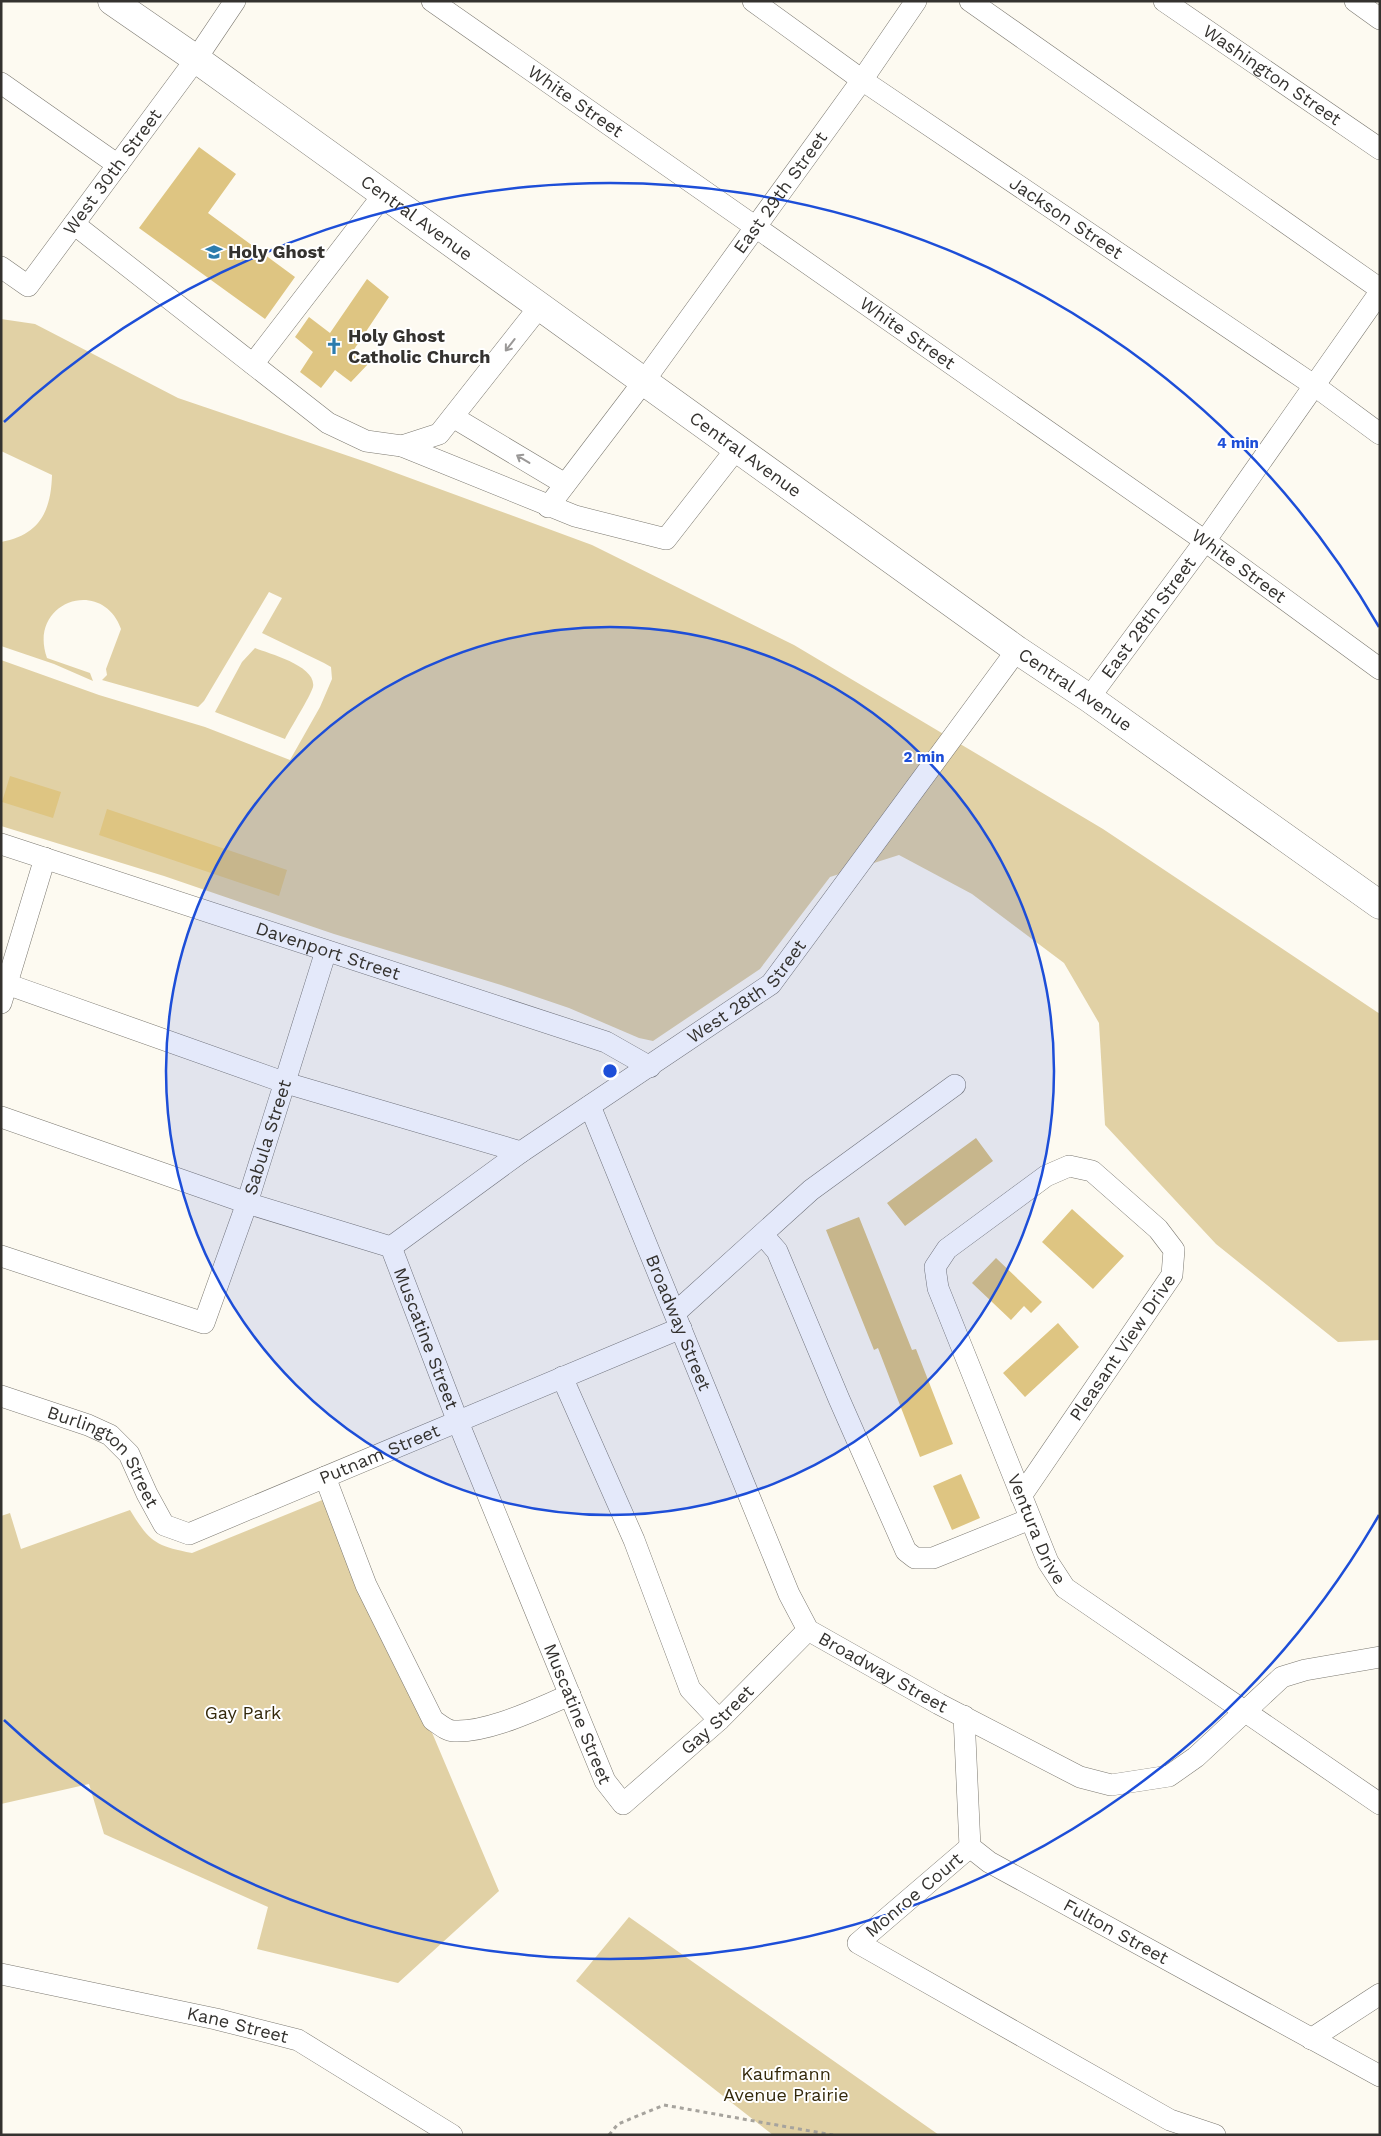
<svg xmlns="http://www.w3.org/2000/svg" width="1381" height="2136" viewBox="0 0 1381 2136" font-family="'Work Sans',sans-serif">
<rect width="100%" height="100%" fill="#fdfaf1"/>
<!-- green -->
<path fill="#e1d1a5" d="M1,319l34,5 143,74 191,65 223,82 202,100 309,184 277,185v326l-42,2 -122,-98 -111,-119 -6,-102 -35,-60 -92,-69 -73,-39 -69,22 -70,92 -107,72 -14,-3 -70,-30 -68,-23 -167,-51 -170,-58 -163,-50v-166l98,35 106,32 85,33 30,-53 12,-28 -1,-12 -7,-4 -62,-30 20,-35 -13,-6 -65,109 -6,6 -96,-27 5,-5 -1,-6 15,-40c-19,-53 -94,-27 -74,29l43,15 3,8 -39,-17 -53,-18v-104c38,-7 50,-30 51,-67l-51,-24z
M255,648c15,6 62,18 58,39 -3,10 -22,40 -28,52l-70,-27 27,-50z
M332,1496l167,395 -101,92 -141,-34 11,-42 -164,-73 -15,-50 -88,20v-288l9,-3 11,36 109,-39c19,31 25,36 62,43z
M629,1917l310,218h-166l-197,-154z"/>
<!-- building -->
<path fill="#dec582" d="M199,147l37,27 -28,39 87,64 -30,42 -126,-91z
M367,279l22,18 -36,54 16,12 -18,19 -16,-12 -14,18 -21,-16 13,-20 -18,-15 14,-20 21,16z
M10,776l51,16 -8,26 -51,-16z
M107,809l180,61 -8,26 -180,-61z
M976,1138l17,23 -88,65 -18,-23z
M1072,1209l52,47 -31,33 -51,-47z
M859,1217l53,133 4,-1 37,95 -33,13 -42,-109 -4,2 -48,-120z
M996,1258l46,44 -11,11 -7,-7 -13,14 -39,-37z
M1058,1323l21,24 -54,50 -22,-24z
M961,1474l19,44 -28,12 -19,-44z"/>
<g fill="none" stroke-linecap="round" stroke-linejoin="round">
<!-- minor casing -->
<g stroke="#7c7971" stroke-width="22">
<g id="minor">
<path id="s1" d="M432,1l773,540 175,128"/>
<path id="s2" d="M753,1l109,79 453,306 65,48"/>
<path d="M970,1l410,288"/>
<path id="s3" d="M1164,1l216,148"/>
<path d="M1355,1l25,18"/>
<path d="M1,83l117,82"/>
<path d="M74,224l254,199 38,18 36,5 173,70 91,23 71,-91"/>
<path id="s4" d="M1,267l27,19 168,-227 39,-58"/>
<path d="M253,364l131,-170"/>
<path d="M453,417l112,67"/>
<path d="M402,446l37,-12 101,-128"/>
<path id="s5" d="M548,507l96,-126 218,-301 54,-79"/>
<path id="s6" d="M1089,698l116,-157 175,-249"/>
<path id="s7" d="M1,844l605,198 44,25"/>
<path d="M1,982l285,101 235,69"/>
<path d="M1,1003l44,-145"/>
<path id="s8" d="M590,1106l199,488 19,36 131,74 141,73 31,8 58,-9 27,-19 86,-80 23,-7 75,-13"/>
<path id="s9" d="M1,1117l246,86 144,44 67,175 147,359 18,23 96,-84 89,-90"/>
<path d="M763,1235l14,16 62,148 67,152 9,7h18l97,-39"/>
<path id="s10" d="M391,1247l130,-95 250,-168 246,-334"/>
<path id="s11" d="M1,1256l203,67 43,-120 79,-252"/>
<path d="M675,1313l136,-123 144,-105"/>
<path d="M562,1377l72,163 56,149 29,31"/>
<path id="s12" d="M1,1396l87,29 22,10 19,19 18,40 17,31 25,9 492,-206"/>
<path d="M325,1477l41,108 67,135c6,4 14,11 21,11 35,2 84,-23 116,-36"/>
<path id="s13" d="M1021,1496l151,-221 2,-25 -16,-21 -66,-58 -23,-5 -23,10 -99,73 -12,18 3,21 110,274 17,26 315,216"/>
<path id="s14" d="M964,1716l6,131 19,15 391,214"/>
<path d="M970,1847l-112,96 312,177 45,15"/>
<path id="s15" d="M1,1974l215,45 82,21 154,95"/>
<path d="M1311,2039l69,-45"/>
</g>
</g>
<!-- major casing -->
<g stroke="#7c7971" stroke-width="29">
<g id="major">
<path id="s16" d="M112,1l84,58 821,591 72,48 291,207"/>
</g>
</g>
<!-- path -->
<path stroke="#a6a39d" stroke-width="3" stroke-dasharray="4 4" stroke-linecap="butt" d="M609,2135l9,-11 46,-19 169,30"/>
<!-- minor -->
<use href="#minor" stroke="#fff" stroke-width="21"/>
<!-- major -->
<use href="#major" stroke="#fff" stroke-width="28"/>
</g>
<!-- one-way arrows -->
<defs><path id="oneway-shaft" d="M-6 0H5M1.5-3L5.5 0L1.5 3" fill="none" stroke-width="1.6" stroke-linecap="round" stroke-linejoin="round" transform="scale(1.25)"/></defs>
<g stroke="#9a9897">
<use href="#oneway-shaft" transform="translate(510 345) rotate(128)"/>
<use href="#oneway-shaft" transform="translate(523 459) rotate(-149)"/>
</g>
<!-- distance rings -->
<circle cx="610" cy="1071" r="444" fill="#1d4ed8" fill-opacity=".12"/>
<g fill="none" stroke="#1d4ed8" stroke-width="2.5">
<circle cx="610" cy="1071" r="444"/>
<path d="M1379 1515A888 888 0 0 1 4 1720M4 422A888 888 0 0 1 1379 627"/>
</g>
<!-- icons -->
<defs>
<g id="school-bare" transform="scale(1.35)"><path d="M0-5L7-2L0 1L-7-2ZM-4 1L0 2.5L4 1V4Q0 6-4 4Z" fill="#2c7cad" stroke="#fff" stroke-width="2.5" paint-order="stroke"/></g>
<g id="church-bare" transform="scale(1.35)"><path d="M-1.2-6h2.4v3.5h3.3v2.4h-3.3V6h-2.4V-.1h-3.3v-2.4h3.3Z" fill="#2c7cad" stroke="#fff" stroke-width="2.5" paint-order="stroke"/></g>
</defs>
<g fill-rule="evenodd">
<use href="#school-bare" x="214" y="252"/>
<use href="#church-bare" x="334" y="346"/>
</g>
<g text-anchor="middle" stroke-width="4" stroke-linejoin="round" paint-order="stroke">
<!-- street labels -->
<g font-size="18" fill="#34322f" stroke="#fff">
<text dy="6" stroke="none"><textPath href="#s3" startOffset="131">Washington Street</textPath></text>
<text dy="6" stroke="none"><textPath href="#s1" startOffset="175">White Street</textPath></text>
<text dy="6" stroke="none"><textPath href="#s4" startOffset="175">West 30th Street</textPath></text>
<text dy="6" stroke="none"><textPath href="#s5" startOffset="391">East 29th Street</textPath></text>
<text dy="6" stroke="none"><textPath href="#s2" startOffset="381">Jackson Street</textPath></text>
<text dy="6" stroke="none"><textPath href="#s16" startOffset="374">Central Avenue</textPath></text>
<text dy="6" stroke="none"><textPath href="#s1" startOffset="580">White Street</textPath></text>
<text dy="6" stroke="none"><textPath href="#s16" startOffset="779">Central Avenue</textPath></text>
<text dy="6" stroke="none"><textPath href="#s1" startOffset="985">White Street</textPath></text>
<text dy="6" stroke="none"><textPath href="#s6" startOffset="100">East 28th Street</textPath></text>
<text dy="6" stroke="none"><textPath href="#s16" startOffset="1184">Central Avenue</textPath></text>
<text dy="6" stroke="none"><textPath href="#s7" startOffset="344">Davenport Street</textPath></text>
<text dy="6" stroke="none"><textPath href="#s10" startOffset="439">West 28th Street</textPath></text>
<text dy="6" stroke="none"><textPath href="#s11" startOffset="410">Sabula Street</textPath></text>
<text dy="6" stroke="none"><textPath href="#s8" startOffset="234">Broadway Street</textPath></text>
<text dy="6" stroke="none"><textPath href="#s9" startOffset="509">Muscatine Street</textPath></text>
<text dy="6" stroke="none"><textPath href="#s13" startOffset="180">Pleasant View Drive</textPath></text>
<text dy="6" stroke="none"><textPath href="#s12" startOffset="455">Putnam Street</textPath></text>
<text dy="6" stroke="none"><textPath href="#s12" startOffset="125">Burlington Street</textPath></text>
<text dy="6" stroke="none"><textPath href="#s13" startOffset="882">Ventura Drive</textPath></text>
<text dy="6" stroke="none"><textPath href="#s8" startOffset="654">Broadway Street</textPath></text>
<text dy="6" stroke="none"><textPath href="#s9" startOffset="914">Muscatine Street</textPath></text>
<text dy="6" stroke="none"><textPath href="#s9" startOffset="1142">Gay Street</textPath></text>
<text transform="translate(914 1895) rotate(-40)" y="6">Monroe Court</text>
<text dy="6" stroke="none"><textPath href="#s14" startOffset="300">Fulton Street</textPath></text>
<text dy="6" stroke="none"><textPath href="#s15" startOffset="242">Kane Street</textPath></text>
</g>
<!-- poi labels -->
<g font-size="18" font-weight="bold" fill="#34322f" stroke="#fff" text-anchor="start">
<text x="228" y="258">Holy Ghost</text>
<text x="348" y="342">Holy Ghost<tspan x="348" dy="21">Catholic Church</tspan></text>
</g>
<!-- park labels -->
<g font-size="18" fill="#34290b" stroke="#fff">
<text x="243" y="1719">Gay Park</text>
<text x="786" y="2080">Kaufmann<tspan x="786" dy="21">Avenue Prairie</tspan></text>
</g>
</g>
<circle cx="610" cy="1071" r="8" fill="#1d4ed8" stroke="#fff" stroke-width="2.5"/>
<g font-size="15" text-anchor="middle" font-weight="bold" fill="#1d4ed8" stroke="#fff" stroke-width="4" stroke-linejoin="round" paint-order="stroke">
<text x="1238" y="448">4 min</text>
<text x="924" y="762">2 min</text>
</g>
<!-- border -->
<rect width="1381" height="2136" fill="none" stroke="#34322f" stroke-width="5"/>
</svg>
